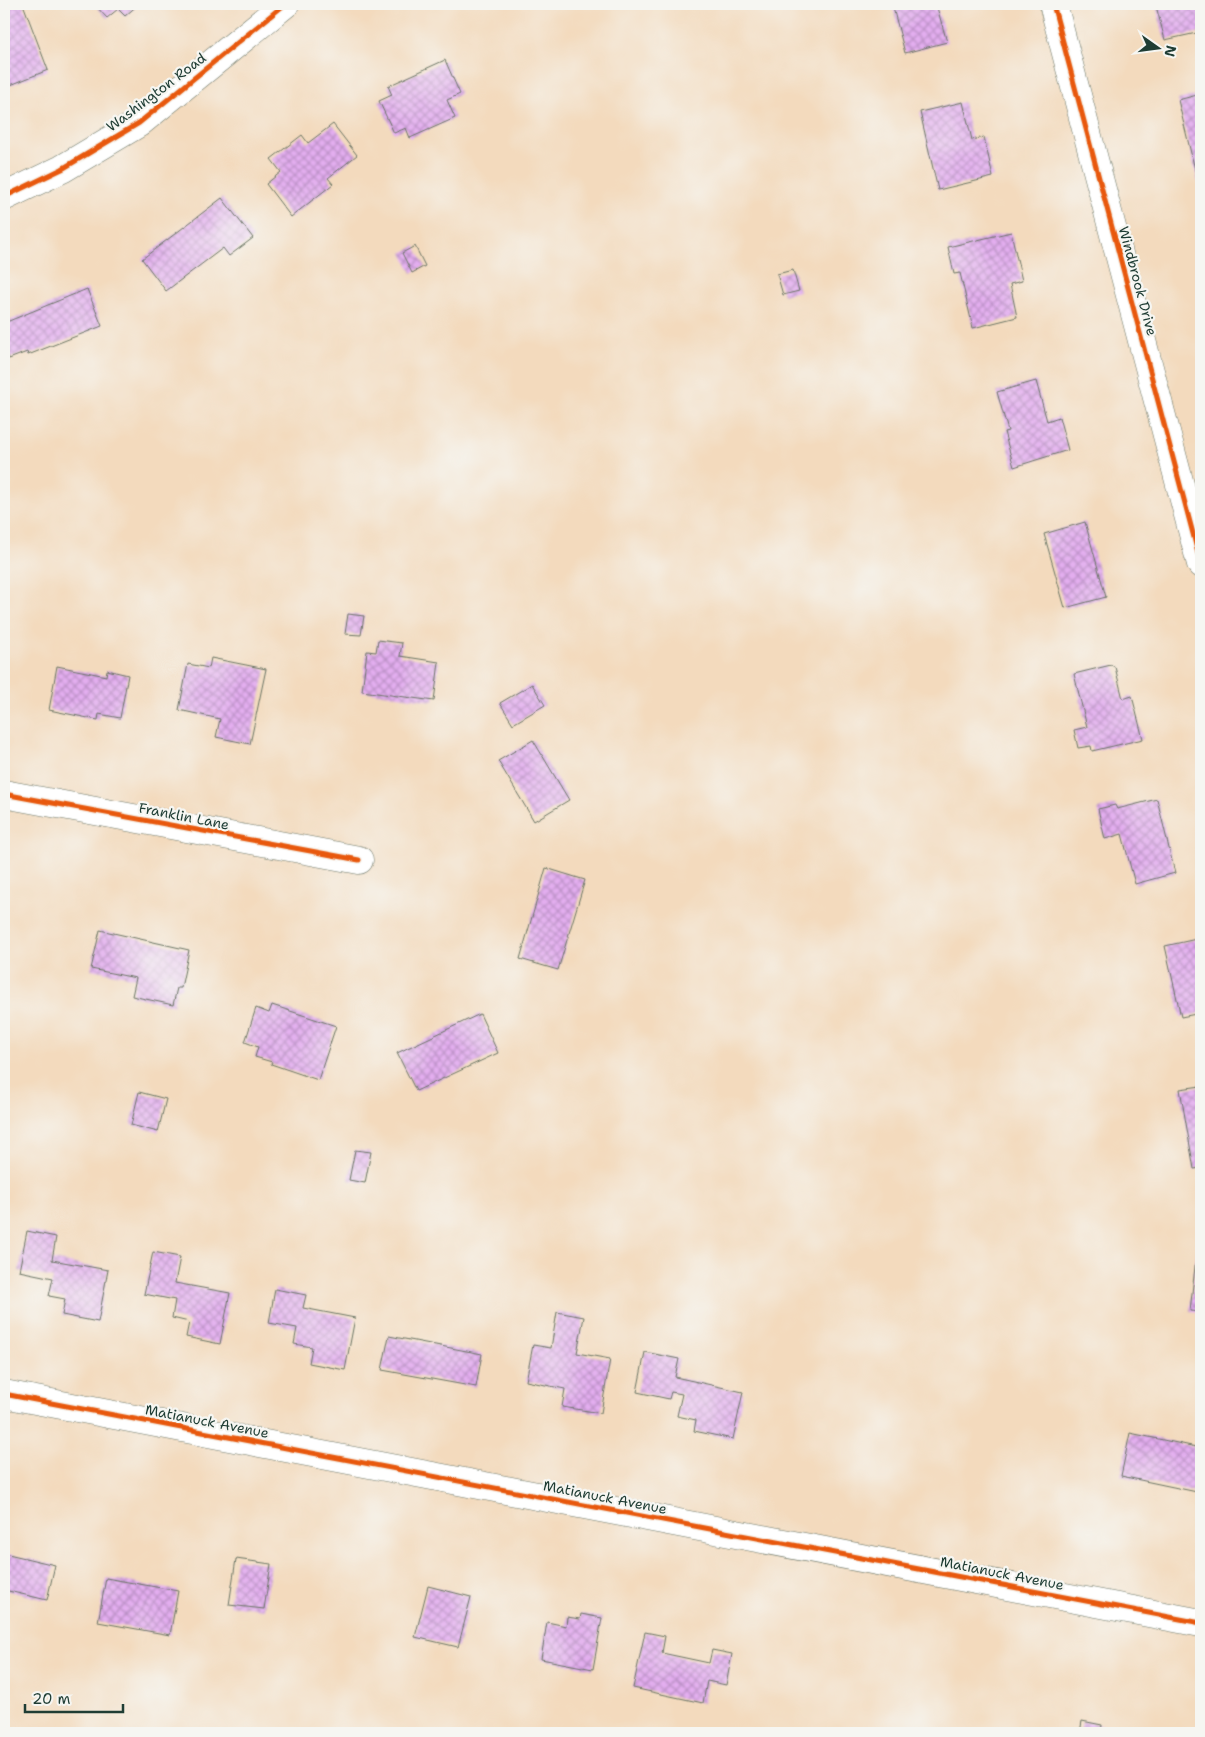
<svg xmlns="http://www.w3.org/2000/svg" width="1205" height="1737" viewBox="0 0 1205 1737" font-family="'Shantell Sans',sans-serif">
<defs>
<pattern id="building-cross-hatch" width="8" height="8" patternUnits="userSpaceOnUse" patternTransform="scale(1.25)"><rect width="8" height="8" fill="#e3adef"/><path d="M0 0l8 8M0 8l8-8" fill="none" stroke="#b78ec2"/></pattern>
</defs>
<rect width="100%" height="100%" fill="#f6f6f2"/>
<filter id="ink" filterUnits="userSpaceOnUse"><feTurbulence type="fractalNoise" baseFrequency=".02" numOctaves="2"/><feDisplacementMap in="SourceGraphic" scale="10" xChannelSelector="R" yChannelSelector="G"/><feConvolveMatrix kernelMatrix="1 2 1 2 8 2 1 2 1" color-interpolation-filters="sRGB"/></filter>
<filter id="wash" filterUnits="userSpaceOnUse"><feTurbulence type="fractalNoise" baseFrequency=".0096" numOctaves="4" result="noise"/><feDisplacementMap in="SourceGraphic" scale="20" xChannelSelector="R" yChannelSelector="G"/><feGaussianBlur stdDeviation="1.12" result="paint"/><feColorMatrix in="noise" values="0 0 0 0 0 0 0 0 0 0 0 0 0 0 0 0 0 1.4 0 .05"/><feComposite in="paint" operator="in"/></filter>
<g filter="url(#wash)">
<rect width="100%" height="100%" fill="#f3dabd"/>
<g id="blocks">
<!-- building -->
<path fill="url(#building-cross-hatch)" d="M4,4h19l25,66 -40,16 -4,-11z
M94,4h45l-14,12 -7,-7 -11,9z
M892,4h44l11,38 -42,11z
M1166,4h35v28l-36,8 -9,-34z
M445,60l15,34 -13,6 8,18 -45,20 -4,-10 -12,5 -15,-32 13,-6 -4,-9z
M1201,94v87l-3,1 -20,-82z
M963,102l9,38 12,-3 9,40 -55,13 -18,-78z
M333,124l24,31 -29,23 5,6 -42,33 -25,-33 15,-12 -10,-13 31,-24 6,8z
M222,198l31,40 -24,18 -6,-8 -57,43 -24,-32z
M1011,232l11,49 -12,3 7,33 -44,11 -13,-55 -6,1 -6,-27z
M415,246l10,20 -13,7 -10,-20z
M793,270l6,21 -16,4 -6,-21z
M87,289l15,37 -74,29 -1,-3 -18,7 -5,-13v-23z
M1036,381l11,40 12,-4 9,33 -54,17 -10,-35 4,-1 -11,-39z
M1085,522l21,75 -41,11 -21,-74z
M348,614l16,2 -3,19 -16,-1z
M378,640l24,3 -2,13 39,6 -5,39 -72,-10 5,-40 9,1z
M211,658l55,11 -16,75 -34,-7 4,-18 -41,-9 9,-46 21,4z
M1111,665l4,2 8,32 9,-3 11,43 -51,12 -1,-5 -13,2 -4,-18 13,-3 -13,-53z
M57,666l49,10 1,-6 21,5 -8,43 -21,-4 -1,6 -49,-10z
M532,684l13,21 -32,19 -13,-21z
M533,740l36,60 -35,21 -36,-60z
M1157,799l18,74 -40,11 -13,-50 -17,5 -7,-30 17,-4 2,4z
M546,868l39,12 -27,90 -38,-11z
M100,930l89,20 -8,38h-4l-4,17 -41,-9 4,-18 -45,-9z
M1201,938v75l-20,4 -16,-71z
M272,1005l64,21 -18,54 -47,-16 1,-2 -17,-5 3,-10 -13,-5 11,-34 13,5z
M480,1014l18,39 -82,38 -19,-38z
M1201,1086v82l-7,1 -14,-80z
M139,1092l27,7 -8,33 -27,-7z
M355,1150l16,2 -6,31 -16,-3z
M27,1231l29,6 -4,23 56,10 -10,52 -36,-7 3,-16 -16,-3 4,-18 -34,-7z
M1197,1249l4,1v62l-11,-1z
M153,1252l27,5 -5,26 55,10 -10,51 -34,-7 3,-15 -17,-4 3,-18 -31,-6z
M275,1289l31,6 -3,13 52,10 -10,52 -36,-7 3,-16 -18,-3 3,-16 -28,-5z
M557,1312l27,5 -7,36 33,6 -9,54 -39,-6 3,-18 -39,-8 7,-36 18,3z
M389,1336l93,18 -6,33 -94,-17z
M645,1352l34,7 -4,18 68,15 -10,47 -39,-8 2,-11 -19,-4 5,-22 -11,-2 -2,7 -32,-7z
M1130,1433l71,15v40l-4,4 -76,-16z
M4,1553l51,12 -8,35 -43,-10z
M236,1559l35,5 -7,45 -35,-4z
M106,1578l72,13 -8,44 -72,-13z
M428,1586l43,11 -13,50 -43,-10z
M581,1614l21,4 -9,51 -52,-10 6,-37 19,4 1,-9 13,2z
M645,1632l20,4 -3,17 47,10 3,-13 20,4 -6,31 -19,-4 -4,22 -70,-15z
M1082,1721l20,4 -1,8h-21z"/>
</g>
</g>
<g filter="url(#ink)">
<use href="#blocks" fill-opacity="0" stroke="#697464" stroke-width="1"/>
<g fill="none" stroke-linecap="round" stroke-linejoin="round">
<!-- street casing -->
<g stroke="#697464" stroke-width="29">
<path id="street" d="M1053,4l148,560
M4,197l58,-28 77,-46 146,-119
M4,794l355,66"/>
</g>
<!-- secondary casing -->
<g stroke="#697464" stroke-width="29">
<path id="secondary" d="M4,1394l1197,229"/>
</g>
<!-- street -->
<use href="#street" stroke="#fff" stroke-width="28"/>
<!-- secondary -->
<use href="#secondary" stroke="#fff" stroke-width="28"/>
<!-- cycleway casing -->
<g stroke="#f6f6f2" stroke-width="8">
<path id="cycleway" d="M1053,4l148,560
M4,197l58,-28 77,-46 146,-119
M4,794l355,66
M4,1394l1197,229"/>
</g>
<!-- cycleway -->
<use href="#cycleway" stroke="#e8590c" stroke-width="5"/>
</g>
</g>
<g text-anchor="middle" stroke-width="4.5" stroke-linejoin="round" paint-order="stroke">
<!-- street labels -->
<g font-size="14" fill="#1f3d34" stroke="#f6f6f2">
<text transform="translate(156 92) rotate(-37)" y="5">Washington Road</text>
<text transform="translate(1138 281) rotate(75)" y="5">Windbrook Drive</text>
<text transform="translate(184 816) rotate(11)" y="5">Franklin Lane</text>
<text transform="translate(207 1421) rotate(11)" y="5">Matianuck Avenue</text>
<text transform="translate(605 1497) rotate(11)" y="5">Matianuck Avenue</text>
<text transform="translate(1002 1573) rotate(11)" y="5">Matianuck Avenue</text>
</g>
</g>
<!-- margin -->
<rect width="1205" height="1737" fill="none" stroke="#f6f6f2" stroke-width="20"/>
<!-- north arrow -->
<g transform="translate(1158 48) rotate(104)" stroke="#f6f6f2" stroke-width="4" paint-order="stroke">
<path d="M0-4L9 19L0 12L-9 19Z" fill="#1f3d34"/>
<text y="-8" font-size="14" font-weight="bold" text-anchor="middle" fill="#1f3d34">N</text>
</g>
<!-- scale -->
<path d="M25 1704v8h98v-8" fill="none" stroke="#1f3d34" stroke-width="2.5"/>
<text x="32" y="1704" font-size="15" fill="#1f3d34" stroke="#f6f6f2" stroke-width="4" paint-order="stroke">20 m</text>
</svg>
